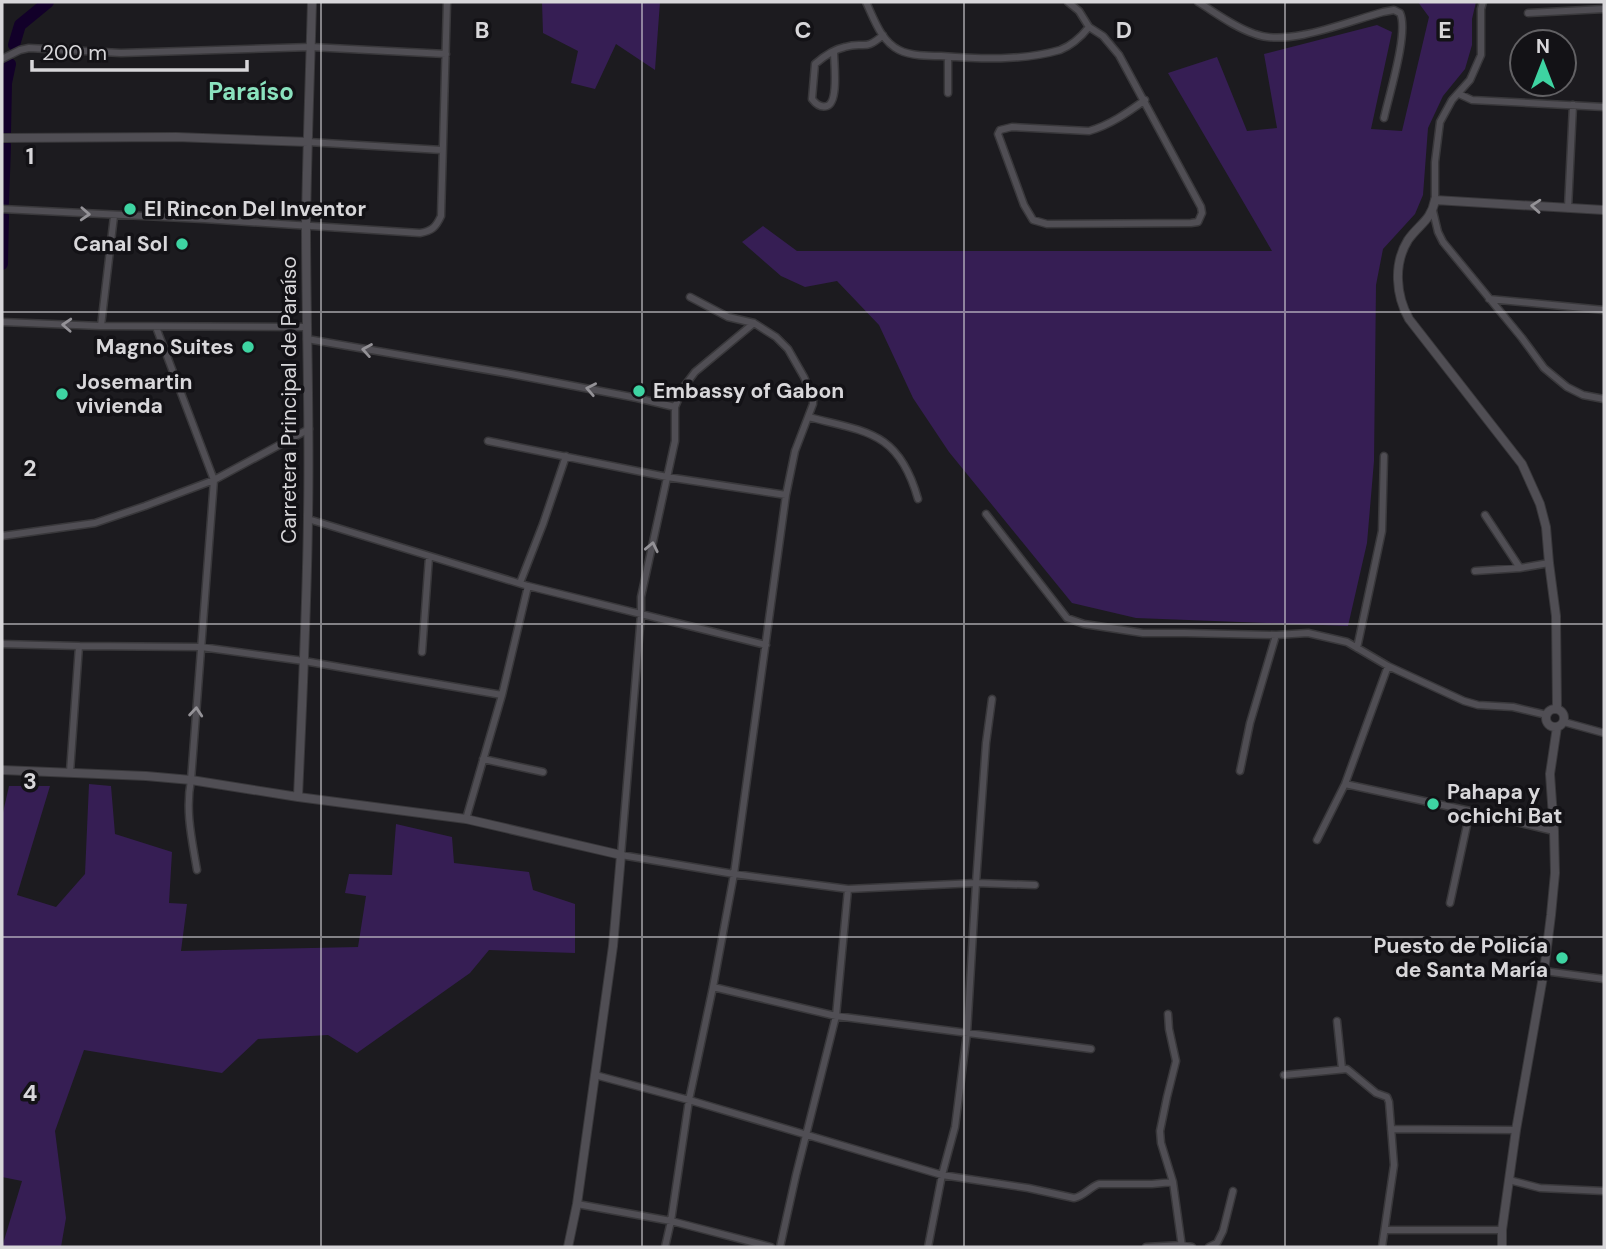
<svg xmlns="http://www.w3.org/2000/svg" width="1606" height="1249" viewBox="0 0 1606 1249" font-family="'DM Sans',sans-serif">
<rect width="100%" height="100%" fill="#1c1b1f"/>
<!-- green -->
<path fill="#361e54" d="M542,2h118l-5,68 -39,-26 -21,45 -24,-6 7,-32 -35,-18z
M1418,2h58l-4,17v26l-7,24 -22,27 -15,32 -5,67 -8,19 -32,35 -7,36 -2,176 -7,82 -19,83 -212,-8 -64,-15 -123,-151 -36,-54 -34,-73 -42,-44 -32,6 -24,-11 -39,-34 21,-16 34,25h475l-104,-178 49,-16 30,74 30,-3 -13,-74 113,-29 15,7 -21,97 31,2 27,-114z
M89,784l22,2 4,48 57,18 -3,51 18,1 -6,47 177,-4 8,-51 -21,-3 4,-19 43,1 4,-51 56,13 2,26 75,9 4,18 42,14v49l-86,-3 -19,23 -113,80 -29,-18 -70,4 -36,34 -138,-23 -29,81 11,87 -5,29h-59l20,-66 -20,-4v-360l7,-31h41l-33,109 39,12 29,-33z"/>
<g fill="none" stroke-linecap="round" stroke-linejoin="round">
<!-- river -->
<path stroke="#120029" stroke-width="12" d="M14,45l6,-20 28,-23
M5,132l1,-49 4,-19
M3,203l2,-58
M2,264l1,-48"/>
<!-- minor casing -->
<g stroke="#39383b" stroke-width="9">
<path id="minor" d="M866,2c8,17 15,39 33,48 12,6 29,6 42,6 39,3 81,5 119,-6 13,-5 21,-13 29,-23
M1068,2l11,9 10,16 14,9 16,19 82,152 1,6 -4,9 -7,1 -144,1 -14,-4 -9,-15 -26,-71 2,-4 12,-3 77,4c21,-6 38,-18 56,-31
M1198,2c18,11 36,25 57,32 33,13 94,-13 128,-22l11,-2 6,3c9,19 -11,82 -16,105
M1528,13l76,-4
M834,52c0,11 5,50 -7,54 -7,2 -12,-3 -15,-7l3,-35c8,-7 20,-15 30,-17 20,-6 19,5 38,-12
M2,59l18,-9 9,-2 92,5 190,-6 135,7
M948,93v-36
M1459,94l13,6 132,7
M308,142l134,8
M1435,200v-38l5,-40 12,-22 18,-20 11,-25v-46l2,-7
M1568,208l5,-103
M2,209l202,10 216,14c12,-2 16,-6 21,-17l6,-214
M1433,211l5,21 5,10 79,96 22,30 23,19 16,8 21,4
M690,297l38,20 26,6 22,14 12,12 16,28 9,21v6l-18,47 -9,44
M1489,299l115,11
M2,322l99,4 206,1
M101,326l13,-110
M156,327l58,153 -23,300c-6,31 1,60 6,90
M307,339l204,35 126,24 38,9v34l-34,156v17l-20,241 113,19 114,15 128,-6 59,2
M675,407l8,-19 12,-16 59,-49
M808,417c60,15 91,15 110,82
M488,441l179,36 119,18 -52,379 -21,113 -24,113 -18,121 -6,26
M986,514l81,104 17,6 59,9h42l91,2 32,-2 39,9 41,24 76,35 14,4 35,2 34,8
M1485,515l35,53
M308,519l220,67 238,59
M2,536l93,-13 50,-17 69,-26 95,-51
M1475,571l45,-3 29,-5
M520,583l23,-59 23,-68
M2,644l77,2 122,1 103,14 198,34
M1357,648l25,-117 2,-75
M422,652l7,-95
M1564,722l40,11
M483,759l60,13
M1240,771l10,-48 26,-88
M70,772l9,-126
M1345,784l125,27 84,20
M466,819l36,-124 26,-109
M1317,840l28,-56 43,-118
M1450,903l20,-92
M1544,971l60,8
M713,987l123,29 255,33
M1168,1014l1,15 7,32 -9,36 -7,34 1,12 12,39 9,65
M1337,1021l5,48
M595,1075l94,25 253,75 86,13 46,10c10,-2 16,-11 25,-14h53l21,-2
M1284,1075l63,-6 29,24 11,4 2,5 5,63 -12,82
M1391,1129l125,1
M1509,1180l31,8 64,3
M577,1204l94,17 100,26
M1385,1230h117
M780,1247l16,-72 40,-159 12,-127
M928,1247l14,-72 13,-48 12,-94 9,-150 10,-140 6,-44
M1146,1247l36,-2 10,2
M1209,1247l8,-4 6,-12 10,-40"/>
</g>
<!-- tertiary casing -->
<g stroke="#39383b" stroke-width="10">
<path id="tertiary" d="M2,138l174,-1 132,5
M1546 718a9 9 0 1 1 18 0a9 9 0 1 1-18 0Z
M1557,709l-1,-93 -7,-53 -3,-36 -6,-23 -18,-40 -113,-145c-13,-23 -16,-55 -1,-79 11,-16 23,-19 27,-40l169,10
M2,770l144,6 45,4 107,17 168,22 155,36 -8,91 -36,258 -9,43
M298,797c4,-93 9,-187 10,-281 2,-97 -2,-194 -2,-292 1,-74 4,-148 6,-222
M1502,1247v-17l14,-100 28,-159 7,-56 4,-42 -1,-42 -4,-57 7,-47"/>
</g>
<!-- minor -->
<use href="#minor" stroke="#504e54" stroke-width="6"/>
<!-- tertiary -->
<use href="#tertiary" stroke="#504e54" stroke-width="8"/>
</g>
<!-- one-way arrows -->
<defs><path id="oneway-chevron" d="M-2-3.5L2.5 0L-2 3.5" fill="none" stroke-width="1.6" stroke-linecap="round" stroke-linejoin="round" transform="scale(1.75)"/></defs>
<g stroke="#949297">
<use href="#oneway-chevron" transform="translate(1536 206) rotate(-176)"/>
<use href="#oneway-chevron" transform="translate(85 214) rotate(3)"/>
<use href="#oneway-chevron" transform="translate(67 325) rotate(-177)"/>
<use href="#oneway-chevron" transform="translate(367 350) rotate(-170)"/>
<use href="#oneway-chevron" transform="translate(591 389) rotate(-169)"/>
<use href="#oneway-chevron" transform="translate(652 547) rotate(-78)"/>
<use href="#oneway-chevron" transform="translate(196 712) rotate(-85)"/>
</g>
<!-- grid -->
<path fill="none" stroke="#d8d7da" stroke-width="2" stroke-opacity="0.55" d="M321,2v1245M642,2v1245M964,2v1245M1285,2v1245M2,312h1602M2,624h1602M2,937h1602"/>
<!-- markers -->
<g fill="#3ed4a2" stroke="#131216" stroke-width="2.5">
<circle cx="130" cy="209" r="7"/>
<circle cx="182" cy="244" r="7"/>
<circle cx="248" cy="347" r="7"/>
<circle cx="639" cy="391" r="7"/>
<circle cx="62" cy="394" r="7"/>
<circle cx="1433" cy="804" r="7"/>
<circle cx="1562" cy="958" r="7"/>
</g>
<g text-anchor="middle" stroke-width="7" stroke-linejoin="round" paint-order="stroke">
<!-- poi labels -->
<g font-size="21" font-weight="bold" fill="#d8d7da" stroke="#131216" text-anchor="start">
<text x="144" y="216">El Rincon Del Inventor</text>
<text x="168" y="251" text-anchor="end">Canal Sol</text>
<text x="234" y="354" text-anchor="end">Magno Suites</text>
<text x="76" y="389">Josemartin<tspan x="76" dy="24">vivienda</tspan></text>
<text x="653" y="398">Embassy of Gabon</text>
<text x="1447" y="799">Pahapa y<tspan x="1447" dy="24">ochichi Bat</tspan></text>
<text x="1548" y="953" text-anchor="end">Puesto de Policía<tspan x="1548" dy="24">de Santa María</tspan></text>
</g>
<!-- street labels -->
<g font-size="21" fill="#d8d7da" stroke="#131216">
<text transform="translate(289 400) rotate(-90)" y="7">Carretera Principal de Paraíso</text>
</g>
<!-- quarter labels -->
<g font-size="24" font-weight="bold" fill="#8ae2be" stroke="#131216">
<text x="251" y="100">Paraíso</text>
</g>
</g>
<g font-size="23" text-anchor="middle" font-weight="bold" fill="#d8d7da" stroke="#131216" stroke-width="7" stroke-linejoin="round" paint-order="stroke">
<text x="482" y="38">B</text>
<text x="803" y="38">C</text>
<text x="1124" y="38">D</text>
<text x="1445" y="38">E</text>
<text x="30" y="164">1</text>
<text x="30" y="476">2</text>
<text x="30" y="789">3</text>
<text x="30" y="1101">4</text>
</g>
<!-- border -->
<rect width="1606" height="1249" fill="none" stroke="#d8d7da" stroke-width="7"/>
<!-- north arrow -->
<g transform="translate(1543 63)"><circle r="33" fill="#131216" stroke="#626164" stroke-width="2"/>
<path d="M0-5L12 26L0 18L-12 26Z" fill="#3ed4a2"/>
<text y="-10" font-size="19" font-weight="bold" text-anchor="middle" fill="#d8d7da">N</text>
</g>
<!-- scale -->
<path d="M32 60v10h215v-10" fill="none" stroke="#d8d7da" stroke-width="3.5"/>
<text x="42" y="60" font-size="21" fill="#d8d7da" stroke="#131216" stroke-width="5" paint-order="stroke">200 m</text>
</svg>
